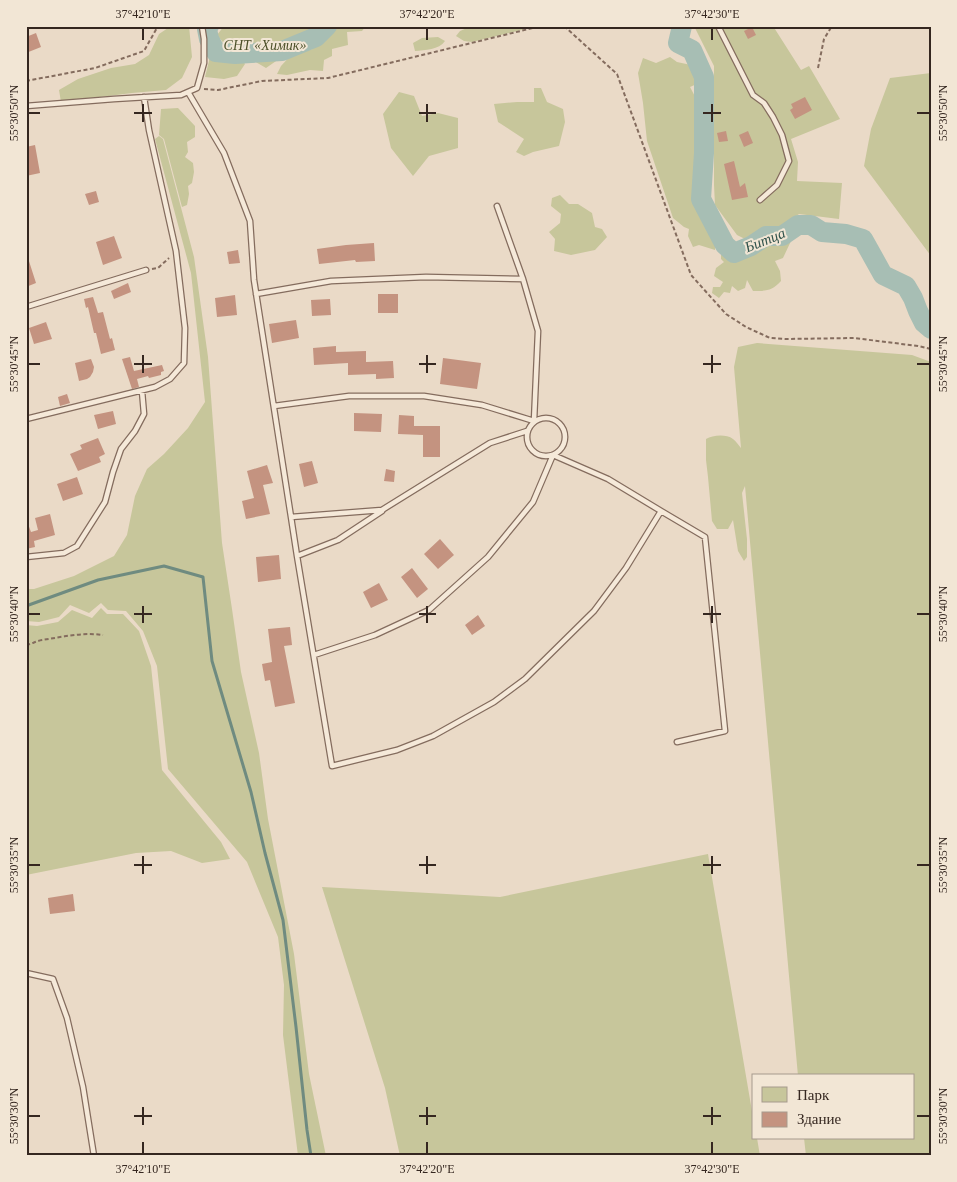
<svg xmlns="http://www.w3.org/2000/svg" width="957" height="1182" viewBox="0 0 957 1182" font-family="'Times New Roman',serif">
<rect width="100%" height="100%" fill="#eadac7"/>
<!-- green -->
<path fill="#c7c69b" d="M171,26h18l3,31 -10,21 -16,12 -34,3 -71,9 -2,-12 19,-11 33,-11 24,-4 14,-9 10,-21z
M224,26h97l-13,13 -42,29 -19,-11 -1,-9 -19,-1 -10,-12z
M332,26h34l-4,5 -15,1 1,13 -16,4v7l-8,4 -1,11 -13,-1 -23,5 -10,-1 4,-8 12,-13 20,-4 1,-7 7,-2 4,-7z
M491,26h46l-65,16 -8,-1 -8,-5 4,-5 7,-3z
M694,26h79l28,44 8,-4 31,53 -49,20 7,23 -1,19 45,2 -3,36 -40,-5 -19,14 -33,12 -10,-5 -22,-30 -1,-20v-119z
M438,37l7,4c-6,9 -20,9 -30,10l-2,-8 9,-5z
M216,44l15,13 10,1 4,6 -8,12 -13,3 -19,-2 4,-16 1,-10z
M670,57l7,5 14,3 8,10v8l-9,4 10,19 -1,40 -3,12 2,20 -2,19 20,44 -1,9 -16,-5 -6,2 -5,-11 1,-7 -5,-2 -11,-9 -26,-77 -4,-38 -5,-30 5,-15 13,5z
M931,73v183l-67,-90 7,-37 19,-51z
M534,88h7l6,14 16,7 2,13 -6,24 -26,6 -9,4 -8,-4 8,-13 -26,-17 -4,-18 23,-2h17z
M399,92l15,4 8,20 16,-3 20,5v30l-29,8 -16,20 -22,-28 -8,-34z
M178,108l17,18v11l-8,5 1,10 -3,5 8,6 1,9 -2,11 -4,3 1,8 -2,11 -5,2 -18,-68 -5,-4 2,-26z
M159,136l4,3 31,118 14,100 14,186 10,66 9,63 18,81 9,66 26,135 15,120 17,82h-28l-15,-121 1,-50 -6,-48 -31,-75 -79,-93 -11,-103 -14,-35 -17,-20 -18,-1 -7,-7 -12,10 -19,-8 -11,12 -20,5 -13,-1v-32h8l40,-13 40,-20 13,-21 8,-39 12,-27 17,-15 24,-26 17,-26 -14,-129 -36,-134z
M560,195l9,9h9l14,9 3,14 7,2 5,8 -12,13 -24,5 -17,-4 1,-12 -6,-7 11,-9 1,-9 -10,-8 1,-8z
M787,237l4,4 -8,17 -8,3 5,10 1,10c-9,10 -15,10 -28,10l-6,-11 -2,8 -7,3 -6,-5 -2,7 -6,-1 -5,6 -7,-5 1,-6h7l3,-5 -9,-6 2,-8 8,-6 -3,-3v-6l2,-2h6l4,4h4l4,2 10,-9 15,-8z
M757,343l155,12 19,7v794h-125l-2,-18h109v-62h-115l-53,-590 -3,7 5,46v18l-3,4 -6,-10 -5,-31 -5,9h-11l-5,-8 -4,-44 -2,-17v-21c7,-4 20,-5 27,0 3,2 6,7 8,9l-7,-81 4,-20z
M101,608l6,6h16l16,17 12,35 11,104 59,72 9,17 -28,4 -31,-12 -35,2 -110,22v-250l11,1 21,-4 14,-12 20,8z
M708,854l45,263v21h4l3,18h-360l-15,-68 -63,-201 178,10z"/>
<g fill="none" stroke-linecap="round" stroke-linejoin="round">
<!-- stream -->
<path stroke="#6f8b80" stroke-width="3" d="M26,606l72,-26 66,-14 39,11 9,84 39,131 14,61 18,67 13,107 11,103 4,26"/>
<!-- river -->
<path stroke="#a7beb4" stroke-width="20" d="M209,26l-2,3 2,10 7,13 19,2 47,-3 34,-14 11,-11
M682,26l-4,17 14,7 12,27v76l-3,46 24,46 9,8 17,-7 15,-10h16l16,-11h13l11,7 24,2 17,5 20,36 23,11 7,12 5,13 6,12 7,6"/>
</g>
<!-- building -->
<path fill="#c49380" d="M752,27l4,8 -8,4 -4,-8z
M36,33l5,14 -15,6v-16z
M805,97l7,13 -17,9 -5,-9 3,-2 -2,-4z
M726,131l2,10 -9,1 -2,-9z
M748,131l5,12 -9,4 -5,-12z
M35,145l5,28 -14,3v-29z
M734,161l6,26 5,-4 3,14 -16,3 -8,-36z
M96,191l3,11 -10,3 -4,-11z
M114,236l8,22 -19,7 -7,-23z
M374,243l1,18 -19,1 -1,-2 -36,4 -2,-15 29,-4z
M238,250l2,13 -11,1 -2,-12z
M26,258h2l8,25 -10,4z
M128,283l3,9 -17,7 -3,-8z
M378,294h20v19h-20z
M235,295l2,20 -20,2 -2,-19z
M93,297l5,16 5,-1 7,27 2,-1 3,12 -14,4 -5,-21h-2l-6,-26 -2,1 -2,-9z
M330,299l1,16 -19,1 -1,-16z
M296,320l3,18 -27,5 -3,-19z
M46,322l6,17 -18,5 -5,-16z
M336,346v6l30,-1v11l27,-1 1,17 -18,1v-5l-28,1v-12l-34,2 -1,-17z
M130,357l4,14 28,-6 2,6 -3,1v3l-12,3 -1,-2 -11,3 2,8 -7,2 -10,-30z
M443,358l38,5 -4,26 -37,-5z
M91,359l3,8 -1,5 -3,5 -3,2 -8,2 -4,-18z
M67,394l3,9 -10,3 -2,-9z
M113,411l3,13 -18,5 -4,-14z
M354,413l28,1 -1,18 -27,-1z
M399,415l15,1v10h26v31h-17v-22l-25,-1z
M98,438l7,16 -6,3 2,5 -23,9 -8,-17 12,-5 -2,-4z
M312,461l6,22 -14,4 -5,-23z
M267,465l6,18 -10,2 7,29 -24,5 -4,-18 12,-3 -7,-27z
M386,469l9,2 -1,11 -10,-1z
M77,477l6,17 -20,7 -6,-17z
M50,514l5,21 -21,6 1,6 -9,2v-25h2l3,8 7,-2 -3,-12z
M440,539l14,16 -16,14 -14,-15z
M279,555l2,24 -23,3 -2,-25z
M412,568l16,21 -11,9 -16,-21z
M379,583l9,17 -17,8 -8,-16z
M478,615l7,11 -13,9 -7,-10z
M290,627l2,18 -8,1 11,57 -20,4 -5,-27 -5,1 -3,-17 10,-2 -4,-33z
M73,894l2,17 -25,3 -2,-16z"/>
<g fill="none" stroke-linecap="round" stroke-linejoin="round">
<!-- lane casing -->
<g stroke="#846c5e" stroke-width="7">
<path id="lane" d="M718,26l35,69 11,8 9,14 9,18 7,26 -12,24 -17,15
M188,92l36,61 26,68 4,59 37,237 91,-7 108,-67 37,-12
M26,106l88,-7 67,-4 16,-7 7,-25v-24l-2,-13
M497,206l26,73
M256,294l75,-13 95,-4 97,2 15,52 -4,90 -52,-16 -58,-9h-75l-75,10
M26,307l120,-37
M527 437a19 19 0 1 1 38 0a19 19 0 1 1-38 0Z
M26,419l129,-32 15,-8 14,-16 1,-35 -9,-77 -27,-121 -5,-33
M291,517l6,39 41,-16 44,-29
M297,556l35,210 65,-16 36,-14 61,-34 31,-23 69,-68 32,-43 35,-57 44,26 20,194 -48,11
M26,557l38,-4 13,-7 28,-44 8,-30 8,-23 14,-18 9,-17 -2,-23
M314,655l61,-20 54,-25 59,-53 45,-55 20,-47 55,24 53,32
M26,973l27,6 14,39 16,69 11,69"/>
</g>
<!-- path -->
<path stroke="#846c5e" stroke-width="2" stroke-dasharray="4 2.5" stroke-linecap="butt" d="M564,26l53,48 74,201 35,39 20,13 24,11 16,1 68,-1 64,8 13,3
M818,68l6,-29 8,-13
M26,81l69,-13 49,-17 14,-25
M204,89l14,1 44,-9 66,-3 213,-52
M152,269l6,-1 11,-10
M26,645c6,-1 10,-4 16,-5 20,-3 41,-8 61,-5"/>
<!-- lane -->
<use href="#lane" stroke="#f5e9d9" stroke-width="4.5"/>
</g>
<!-- ticks -->
<path fill="none" stroke="#352720" stroke-width="2" d="M143,28v12M427,28v12M712,28v12M143,104v18M427,104v18M712,104v18M28,113h12M134,113h18M419,113h17M703,113h18M917,113h13M143,355v18M427,355v18M712,355v18M28,364h12M134,364h18M419,364h17M703,364h18M917,364h13M143,606v17M427,606v17M712,606v17M28,614h12M134,614h18M419,614h17M703,614h18M917,614h13M143,856v18M427,856v18M712,856v18M28,865h12M134,865h18M419,865h17M703,865h18M917,865h13M143,1107v18M427,1107v18M712,1107v18M28,1116h12M134,1116h18M419,1116h17M703,1116h18M917,1116h13M143,1142v12M427,1142v12M712,1142v12"/>
<g text-anchor="middle" stroke-width="4" stroke-linejoin="round" paint-order="stroke">
<!-- park labels -->
<g font-size="14" font-style="italic" fill="#4c5029" stroke="#f2e6d5">
<text x="265" y="50">СНТ «Химик»</text>
</g>
<!-- water labels -->
<g font-size="15" font-style="italic" fill="#31534c" stroke="#f2e6d5">
<text transform="translate(765 240) rotate(-22)" y="5">Битца</text>
</g>
</g>
<!-- border -->
<rect width="957" height="1182" fill="none" stroke="#f2e6d5" stroke-width="55"/>
<!-- legend -->
<rect x="752" y="1074" width="162" height="65" fill="#f2e6d5" stroke="#a69a8d"/>
<rect x="762" y="1087" width="25" height="15" fill="#c7c69b" stroke="#a69a8d"/>
<text x="797" y="1100" font-size="15" fill="#352720">Парк</text>
<rect x="762" y="1112" width="25" height="15" fill="#c49380" stroke="#a69a8d"/>
<text x="797" y="1124" font-size="15" fill="#352720">Здание</text>
<rect x="28" y="28" width="902" height="1126" fill="none" stroke="#352720" stroke-width="2"/>
<g font-size="12" text-anchor="middle" fill="#352720">
<text x="143" y="18">37°42'10"E</text>
<text x="427" y="18">37°42'20"E</text>
<text x="712" y="18">37°42'30"E</text>
<text transform="translate(14 113) rotate(-90)" y="4">55°30'50"N</text>
<text transform="translate(943 113) rotate(-90)" y="4">55°30'50"N</text>
<text transform="translate(14 364) rotate(-90)" y="4">55°30'45"N</text>
<text transform="translate(943 364) rotate(-90)" y="4">55°30'45"N</text>
<text transform="translate(14 614) rotate(-90)" y="4">55°30'40"N</text>
<text transform="translate(943 614) rotate(-90)" y="4">55°30'40"N</text>
<text transform="translate(14 865) rotate(-90)" y="4">55°30'35"N</text>
<text transform="translate(943 865) rotate(-90)" y="4">55°30'35"N</text>
<text transform="translate(14 1116) rotate(-90)" y="4">55°30'30"N</text>
<text transform="translate(943 1116) rotate(-90)" y="4">55°30'30"N</text>
<text x="143" y="1173">37°42'10"E</text>
<text x="427" y="1173">37°42'20"E</text>
<text x="712" y="1173">37°42'30"E</text>
</g>
</svg>
